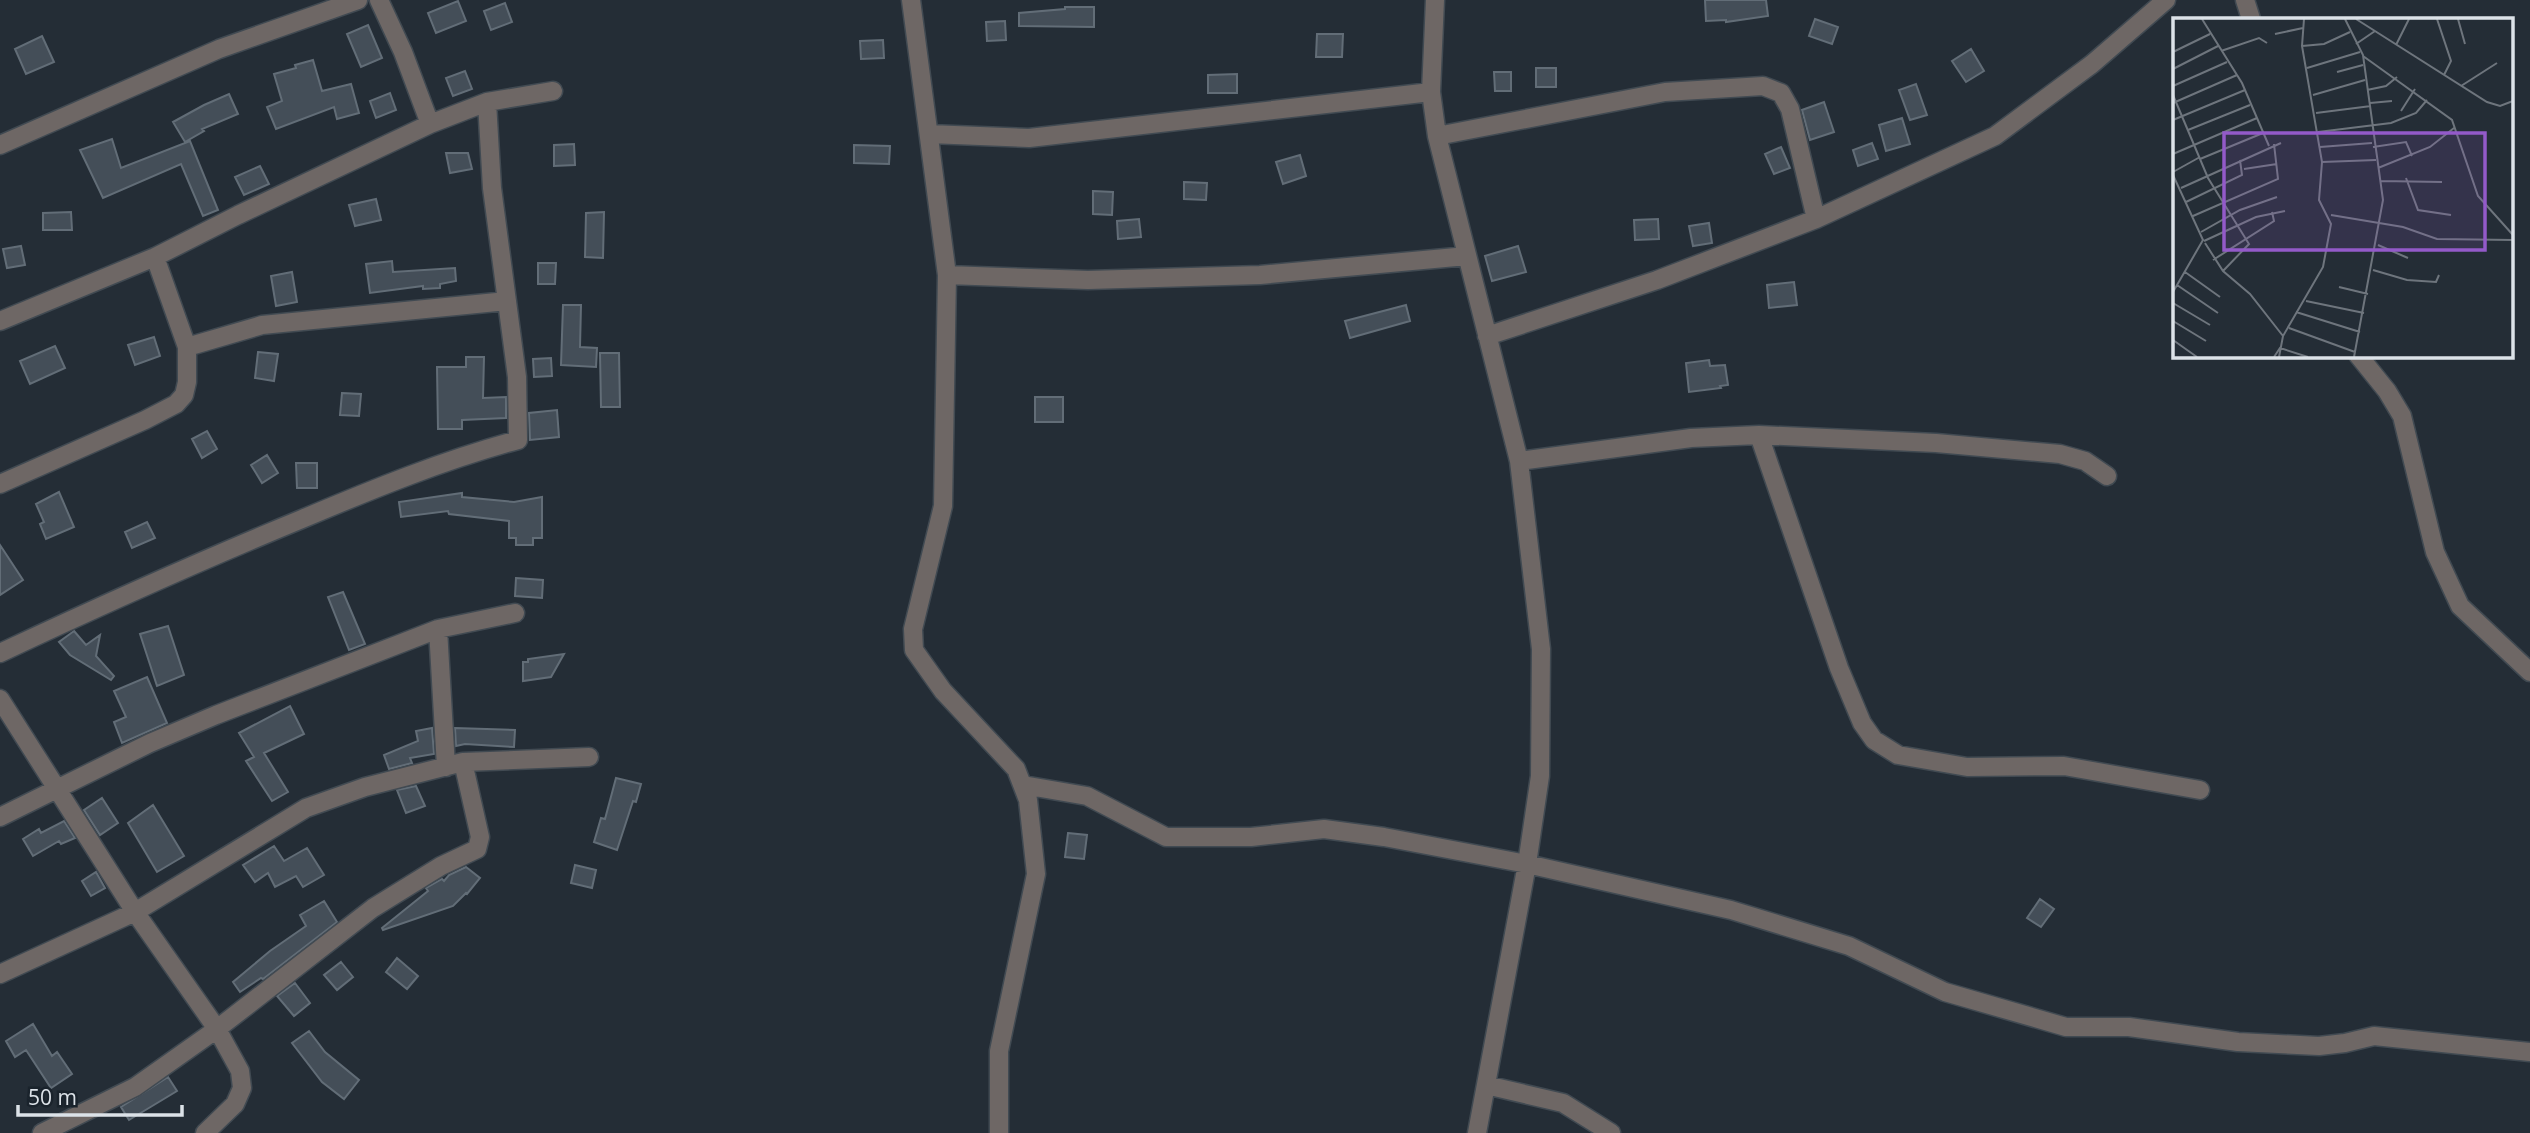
<svg xmlns="http://www.w3.org/2000/svg" width="2530" height="1133" viewBox="0 0 2530 1133" font-family="'Open Sans',sans-serif">
<rect width="100%" height="100%" fill="#242d36"/>
<!-- building -->
<path fill="#444e58" stroke="#626d77" stroke-width="2" d="M1705,0h61l2,16 -42,6v-2l-20,1z
M458,1l8,20 -30,12 -8,-20z
M505,3l7,19 -21,8 -7,-19z
M1065,7h29v20l-75,-1v-13l46,-4z
M1815,19l23,8 -6,17 -23,-8z
M1005,21l1,19 -19,1 -1,-19z
M368,25l14,33 -21,9 -14,-33z
M1317,34h26l-1,23h-26z
M42,36l12,26 -28,12 -11,-25z
M883,40l1,18 -23,1 -1,-18z
M1971,49l13,22 -18,11 -14,-21z
M313,60l9,31 29,-7 8,29 -22,6 -3,-12 -58,22 -9,-22 15,-6 -8,-27 22,-6 -1,-3z
M1536,68h20v19h-20z
M465,71l7,18 -19,7 -7,-18z
M1494,72h17v19h-16z
M1237,74v19h-29v-18z
M1916,84l11,31 -17,5 -11,-30z
M390,93l6,17 -20,8 -6,-17z
M229,94l9,20 -36,15 2,2 -19,11 -12,-20 31,-17z
M1824,102l10,30 -24,8 -8,-30z
M1902,118l8,26 -24,7 -7,-26z
M112,139l9,29 69,-27 28,69 -15,6 -22,-52 -78,34 -23,-48z
M1872,143l6,16 -20,7 -5,-16z
M574,144l1,21 -21,1v-21z
M854,145l36,1 -1,18 -35,-1z
M1781,147l9,21 -16,6 -9,-20z
M446,153h22l4,16 -22,4z
M1300,155l6,21 -23,8 -7,-22z
M260,166l9,18 -25,11 -9,-18z
M1184,182l23,1 -1,17 -22,-1z
M1093,191l20,1 -1,23 -19,-1z
M376,199l5,21 -26,6 -6,-21z
M71,212l1,18h-29v-17z
M604,212l-1,46 -18,-1 1,-44z
M1139,219l2,18 -23,2 -1,-18z
M1658,219l1,20 -24,1 -1,-20z
M1709,223l3,20 -19,3 -4,-20z
M21,246l4,19 -18,3 -4,-19z
M1518,246l8,26 -34,9 -7,-25z
M392,261l1,11 62,-4 1,13 -16,3v4l-17,1v-3l-53,7 -4,-29z
M538,263h18l-1,21h-17z
M292,272l5,30 -21,4 -5,-30z
M1794,282l3,23 -28,3 -2,-23z
M563,305h18l-1,42 17,1 -1,19 -35,-2z
M1406,305l4,16 -60,17 -5,-17z
M154,337l6,19 -25,9 -7,-20z
M55,346l10,22 -35,16 -10,-23z
M258,352l20,2 -4,27 -19,-3z
M600,353h19l1,54h-19z
M466,357h18l-1,41 23,-1v21l-44,2v9h-24l-1,-62h29z
M551,358l1,18 -18,1 -1,-18z
M1709,360l1,6 15,-1 3,20 -8,1 1,2 -32,4 -3,-29z
M342,393l19,1 -2,22 -19,-1z
M1035,397h28v25h-28z
M557,410l2,27 -29,3 -1,-27z
M207,431l10,18 -15,9 -10,-19z
M267,455l11,18 -16,10 -11,-18z
M296,463h21v25h-20z
M59,492l15,35 -28,12 -6,-15 4,-2 -8,-18z
M462,493v4l52,5 28,-5v41h-9v7h-17v-7h-7v-17l-60,-7 -1,-3 -47,6 -2,-15z
M147,522l8,16 -23,10 -7,-16z
M0,545l23,35 -23,15z
M516,578l27,2 -1,18 -27,-2z
M343,592l22,52 -16,6 -21,-53z
M168,626l16,49 -27,11 -17,-52z
M74,631l12,14 14,-10 -4,21 18,20 -3,4 -41,-25 -11,-13z
M564,654l-13,23 -28,4v-19h5v-3z
M147,677l20,46 -45,20 -8,-21 12,-5 -12,-26z
M290,706l14,28 -40,19 24,39 -16,9 -26,-40 8,-4 -15,-24z
M432,728l2,26 -24,4 2,5 -23,6 -5,-14 34,-14 -2,-10z
M455,728l60,2 -1,17 -49,-3 -9,2z
M616,778l25,6 -5,18 -3,-1 -16,49 -23,-8 7,-24 4,1z
M416,786l9,20 -19,7 -9,-23z
M102,798l16,25 -18,12 -16,-25z
M153,805l31,51 -27,16 -29,-49z
M64,821l11,17 -14,6 -2,-3 -26,15 -10,-17 16,-10 2,4z
M1068,833l19,2 -3,24 -19,-2z
M274,846l10,15 23,-13 17,27 -21,12 -7,-11 -21,11 -7,-14 -13,9 -12,-17z
M575,865l21,5 -4,18 -21,-5z
M466,867l14,11 -13,16 -1,-1 -13,13 -70,24 -1,-2 46,-37 -2,-3 16,-9 2,2 5,-6z
M96,872l9,16 -14,8 -9,-15z
M2040,899l14,10 -13,18 -14,-9z
M324,901l13,21 -74,57 -2,-1 -21,14 -7,-10 37,-31 36,-25 -6,-11z
M397,958l21,18 -11,13 -21,-17z
M341,962l12,15 -16,13 -13,-15z
M295,983l15,20 -16,13 -17,-20z
M33,1024l19,32 5,-4 15,22 -21,14 -25,-38 -11,7 -9,-16z
M309,1031l16,21 34,28 -15,19 -22,-17 -30,-39z
M168,1077l9,14 -48,29 -8,-13z"/>
<g fill="none" stroke-linecap="round" stroke-linejoin="round">
<!-- minor casing -->
<g stroke="#414a52" stroke-width="21">
<path id="minor" d="M379,0l24,52 27,72
M911,0l36,275 -4,231 -30,123 1,21 29,41 73,78 12,31 8,74 -37,177v82
M1435,0l-4,92 6,44 82,325 22,188 -1,127 -13,88 -50,269
M2245,0l6,19
M929,134l100,4 402,-46
M1437,136l228,-44 98,-6 18,7 9,16 26,110
M0,145l219,-96 139,-49
M947,275l141,5 172,-5 207,-19
M0,321l155,-64 83,-42 192,-91 57,-22 66,-11
M1487,336l170,-56 159,-61 179,-83 97,-72 74,-64
M187,347l75,-22 245,-24
M2358,355l29,36 15,25 33,136 25,54 70,66
M1759,435l80,233 23,55 12,17 24,15 69,12 97,-1 136,24
M1519,461l172,-23 68,-3 177,8 124,11 25,7 22,15
M0,484l145,-64 31,-16 8,-9 3,-13v-35l-32,-90
M438,629l8,138
M0,653c100,-47 200,-92 302,-134 71,-30 142,-59 216,-79l-1,-63 -25,-189 -5,-86
M0,699l135,213 82,117 23,42 2,17 -7,16 -30,29
M1023,785l64,11 79,41h85l73,-8 60,8 143,27 204,46 118,36 96,46 121,35h63l109,15 81,4 26,-3 29,-7 156,16
M0,817l150,-74 66,-28 222,-86 77,-16
M0,974l135,-62 171,-104 59,-21 98,-25 126,-5
M1486,1085l77,18 48,30
M42,1133l93,-46 82,-58 156,-121 68,-42 36,-17 3,-12 -17,-75"/>
</g>
<!-- minor -->
<use href="#minor" stroke="#6e6765" stroke-width="18"/>
</g>
<!-- overview -->
<g transform="translate(2173 18)">
<rect width="340" height="340" fill="#242d36"/>
<path fill="none" stroke="#6e757d" stroke-width="2" d="M29,1l40,64 27,63M172,1l18,36 20,145 -29,157M183,1l131,83 13,4 13,-5M264,1l14,42 -7,14M285,1l7,25M102,16l28,-6M183,26l19,-13M223,27l13,-26M129,28l22,-2 26,-12M48,33l38,-13 8,5M0,34l37,-18M190,38l89,64 26,76 35,39M134,50l53,-16M0,51l45,-23M164,54l26,-7M0,68l54,-24M288,68l36,-23M194,72l19,-4 11,-9M0,77l35,83 41,66 -26,27M140,77l52,-15M0,85l64,-28M197,85l22,-2M228,93l14,-22M143,95l55,-7M0,102l72,-30M15,112l62,-25M145,114l73,-9 25,-10 11,-13M147,129l52,-4M200,129l33,-5 6,14M0,136l84,-36M27,141l63,-26M149,144l54,-2M205,150l52,-21 24,-19M71,151l33,-5M0,154l27,-15M0,157l30,65 -30,52M233,160l12,32 33,5M208,163l61,1M8,170l100,-45M13,184l56,-27 -2,-15M158,197l72,12 34,12 76,1M20,198l85,-37 -4,-35M28,214l39,-22 37,-13M31,223l52,-24 29,-6M32,225l18,28 27,23 33,42M205,227l30,13M40,242l61,-39 -2,-9M200,252l34,10 29,2 3,-7M12,254l35,25M4,267l41,28M166,269l29,7M133,283l58,12M0,285l37,22M123,294l64,20M0,303l33,20M116,310l66,24M0,322l24,17M101,339l6,-9 28,9M106,339l4,-21 40,-69 8,-43 -12,-24 3,-38 -20,-116 2,-27"/>
<path fill="#935ac9" fill-opacity="0.15" stroke="#935ac9" stroke-width="3.5" d="M51,115h261v117h-261z"/>
<rect width="340" height="340" fill="none" stroke="#dce2e8" stroke-width="3.5"/>
</g>
<!-- scale -->
<path d="M18 1105v10h164v-10" fill="none" stroke="#dce2e8" stroke-width="3.5"/>
<text x="28" y="1105" font-size="21" fill="#dce2e8" stroke="#1a232c" stroke-width="5" paint-order="stroke">50 m</text>
</svg>
